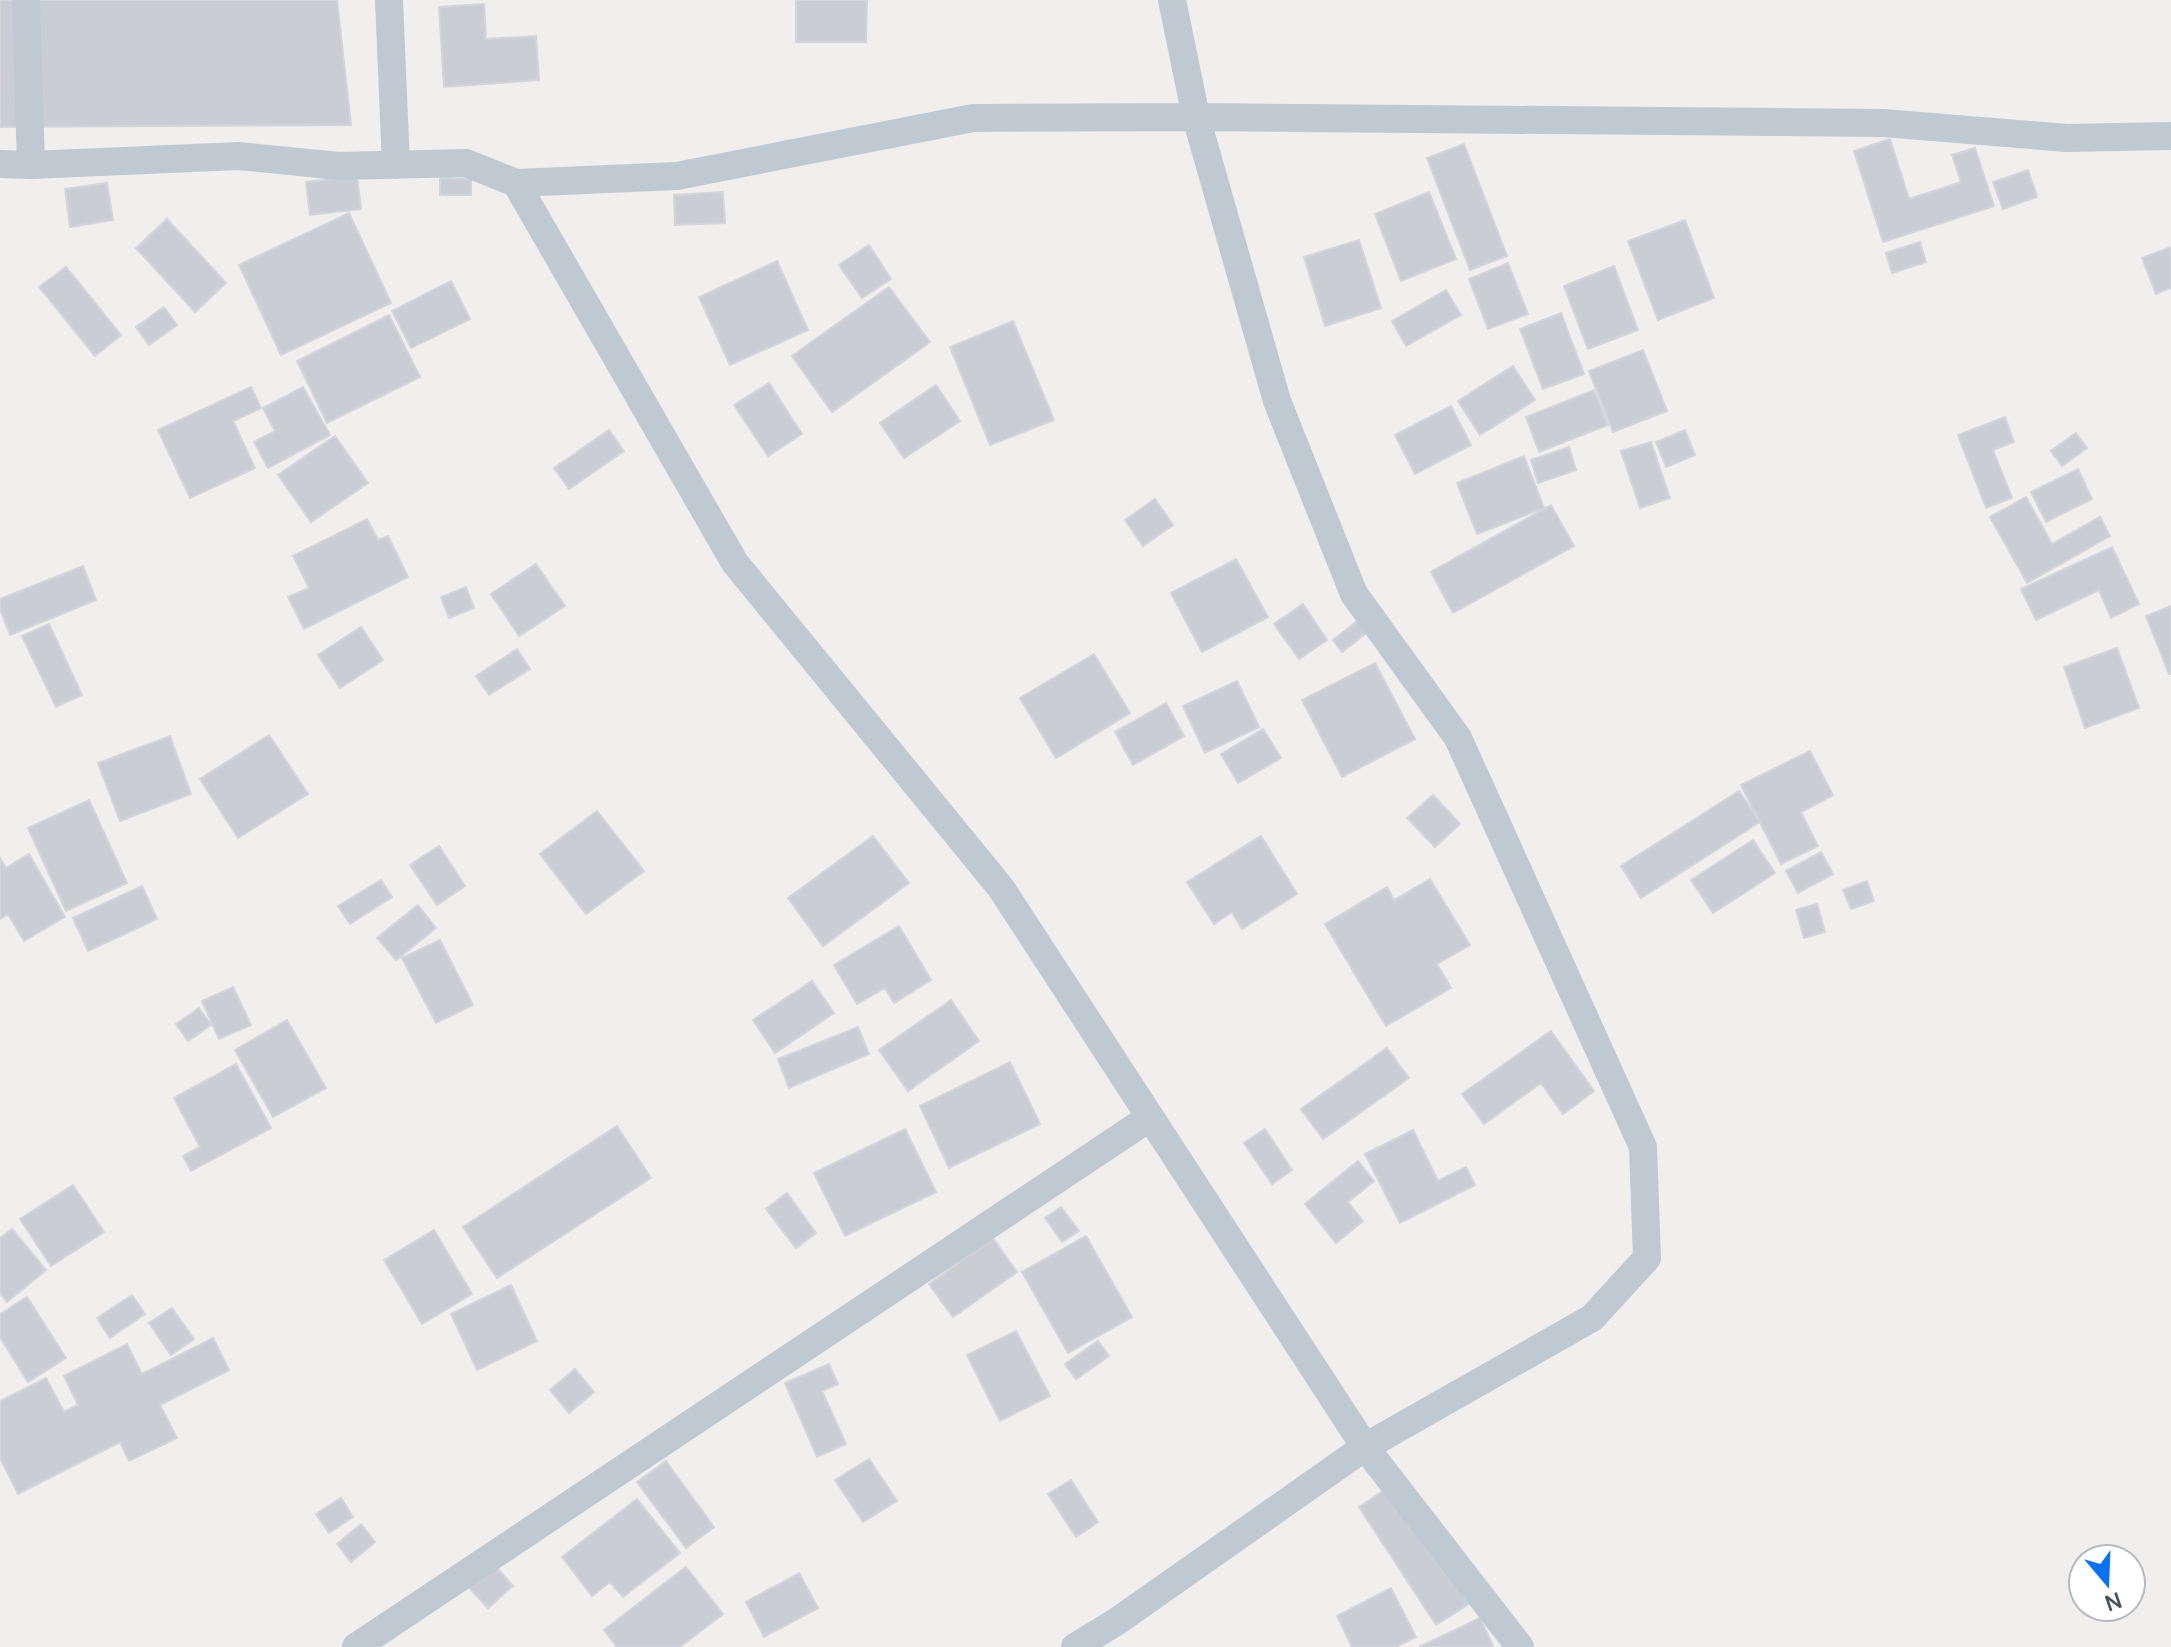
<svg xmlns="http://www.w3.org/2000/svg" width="2171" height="1647" viewBox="0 0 2171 1647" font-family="Manrope,sans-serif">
<rect width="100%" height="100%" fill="#f1eeee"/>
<!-- building -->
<path fill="#cacdd4" stroke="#d2d5db" stroke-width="2" d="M0,0h337l14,125 -351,2z
M796,0h71l-1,42h-70z
M484,4l2,35 50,-3 3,44 -95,7 -5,-80z
M1890,139l19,60 52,-17 -9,-27 23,-7 19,58 -111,36 -29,-91z
M1464,144l43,112 -37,14 -43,-112z
M2028,170l9,27 -34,12 -10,-27z
M357,176l4,33 -51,6 -4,-33z
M440,178l31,1v16h-31z
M107,183l6,37 -43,7 -5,-38z
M723,192l2,31 -50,2 -1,-30z
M1429,192l27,67 -55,22 -26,-67z
M349,213l42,90 -110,52 -42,-90z
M167,219l59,64 -31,29 -59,-64z
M1685,220l29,78 -56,22 -30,-79z
M1359,240l22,68 -56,18 -21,-69z
M1920,242l6,20 -34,11 -6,-20z
M869,245l22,34 -29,19 -23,-33z
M2171,247v41l-15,6 -14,-36z
M777,261l31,69 -78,35 -31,-68z
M1508,263l20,51 -40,15 -19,-50z
M1614,266l24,64 -50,19 -24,-63z
M66,267l55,68 -26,21 -56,-69z
M451,281l19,38 -59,29 -19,-37z
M889,287l41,55 -98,70 -40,-56z
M1446,290l15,25 -55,31 -14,-25z
M164,307l13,18 -28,20 -13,-18z
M1561,313l23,61 -41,15 -23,-60z
M389,315l31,62 -93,46 -30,-62z
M1013,321l41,99 -64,25 -40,-98z
M1643,350l24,61 -54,21 -24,-61z
M1513,366l22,34 -55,35 -22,-34z
M769,383l33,51 -34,22 -34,-51z
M936,385l24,36 -56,37 -24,-35z
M251,387l10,21 -28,13 22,47 -65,30 -32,-68z
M303,387l27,48 -62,33 -14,-26 21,-11 -12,-23z
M1594,390l14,35 -69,27 -13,-35z
M1451,406l20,39 -56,29 -20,-39z
M2005,417l9,25 -21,8 19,48 -26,10 -28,-73z
M609,430l15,21 -55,38 -15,-21z
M1685,430l10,25 -29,12 -10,-25z
M2076,433l11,15 -25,18 -11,-15z
M335,436l33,47 -57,39 -33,-47z
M1651,442l19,56 -30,10 -19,-57z
M1569,447l7,23 -38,13 -7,-23z
M1524,456l20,52 -67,26 -20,-51z
M2078,469l14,30 -46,23 -15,-30z
M2026,497l26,47 48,-27 10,19 -83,47 -37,-66z
M1155,499l18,26 -30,21 -18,-26z
M1551,505l23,41 -121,67 -22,-41z
M367,519l11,21 10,-4 20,41 -104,52 -16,-32 21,-9 -16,-32z
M2112,547l27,57 -28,14 -12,-28 -63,30 -15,-31z
M1236,559l32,58 -66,35 -31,-59z
M536,564l29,42 -46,30 -28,-42z
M83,566l13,34 -86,35 -10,-26v-10z
M466,587l8,21 -25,10 -8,-21z
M1303,604l24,36 -28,19 -25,-35z
M2171,606v68h-2l-23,-58z
M1360,619l9,12 -27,21 -9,-12z
M49,624l33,71 -26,12 -34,-71z
M361,627l22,33 -43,28 -22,-33z
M2117,648l22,60 -54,20 -21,-61z
M517,649l13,20 -41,26 -13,-19z
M1094,654l36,59 -74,45 -36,-60z
M1375,663l40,76 -73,38 -40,-77z
M1237,681l22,46 -54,26 -22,-47z
M1166,703l18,33 -51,29 -18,-33z
M1263,729l18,29 -43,25 -17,-29z
M269,735l39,59 -70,44 -38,-59z
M170,736l21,58 -71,27 -22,-58z
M1810,751l23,44 -32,17 17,34 -37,18 -40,-79z
M1739,791l21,31 -119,76 -20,-32z
M1433,795l27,29 -25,23 -28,-29z
M89,800l38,83 -61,28 -38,-83z
M597,811l47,60 -58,43 -46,-60z
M873,836l36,47 -86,63 -35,-48z
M1261,836l36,58 -55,35 -10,-17 -18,12 -27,-42z
M1753,840l22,33 -62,40 -22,-33z
M439,846l26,40 -28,19 -27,-40z
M1821,852l12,22 -35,19 -12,-22z
M29,854l36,63 -41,24 -16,-27 -8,5v-61l6,10z
M1430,879l40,66 -33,19 14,24 -65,38 -61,-102 62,-37 7,13z
M381,880l11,17 -42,27 -12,-18z
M1867,881l7,20 -23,8 -8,-19z
M142,886l15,33 -69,32 -15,-33z
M1817,904l8,28 -21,6 -8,-28z
M418,905l18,23 -40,32 -19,-22z
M899,926l32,54 -37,23 -9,-15 -28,16 -23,-39z
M440,940l33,65 -37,18 -34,-65z
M812,981l22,32 -59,40 -22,-33z
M233,987l18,38 -32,14 -17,-38z
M951,1000l28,41 -71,50 -29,-41z
M199,1008l12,17 -23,16 -12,-17z
M287,1020l39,68 -53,29 -38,-67z
M858,1027l11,27 -80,34 -11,-29z
M1551,1031l43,60 -31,23 -22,-31 -57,41 -22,-30z
M1387,1048l22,30 -86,61 -22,-30z
M1010,1062l30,62 -91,44 -29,-62z
M236,1064l35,64 -80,43 -8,-15 17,-9 -26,-49z
M617,1126l34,52 -154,100 -34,-51z
M905,1129l31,63 -91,44 -31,-63z
M1265,1129l27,41 -20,14 -28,-41z
M1413,1130l25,51 28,-14 9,18 -75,38 -35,-69z
M1358,1161l16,20 -26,21 15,19 -27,22 -31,-39z
M73,1185l31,47 -53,34 -31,-47z
M787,1193l29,40 -20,15 -30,-39z
M1061,1207l18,24 -17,11 -17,-24z
M12,1229l34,41 -39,32 -7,-9v-55z
M434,1230l38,64 -50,30 -38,-64z
M1086,1236l46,81 -64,36 -46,-81z
M993,1238l24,34 -64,45 -24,-33z
M511,1285l26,56 -60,29 -26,-56z
M132,1295l13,19 -35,24 -13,-20z
M27,1297l39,61 -38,24 -28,-45v-23z
M172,1308l22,31 -23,16 -22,-32z
M1016,1331l34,65 -50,25 -33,-66z
M213,1338l16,32 -69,35 17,33 -48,23 -9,-19 -102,52 -18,-36v-57l46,-23 18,34 14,-7 -14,-29 63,-32 15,30z
M1098,1341l11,15 -33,23 -11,-15z
M829,1364l9,20 -16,7 24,53 -29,13 -32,-74z
M575,1369l19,23 -25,21 -19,-23z
M869,1459l28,42 -34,21 -28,-42z
M666,1461l48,66 -28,21 -49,-66z
M1071,1480l27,42 -22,15 -28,-43z
M1392,1485l77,119 -33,21 -77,-118z
M341,1498l12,19 -24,16 -13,-19z
M637,1499l43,54 -57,44 -13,-15 -18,14 -30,-39z
M361,1524l14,18 -24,20 -14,-18z
M489,1559l24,27 -25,22 -25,-27z
M686,1567l37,47 -43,33h-63l-13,-17z
M799,1573l19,35 -54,29 -18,-35z
M1391,1588l25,49 -20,10h-44l-15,-31z
M1480,1618l13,28 -3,1h-71z"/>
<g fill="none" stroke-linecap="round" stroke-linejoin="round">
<!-- street -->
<path stroke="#bec9d2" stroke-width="28" d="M26,0l5,165
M389,0l7,165
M0,164l31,1 208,-9 100,10 127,-3 50,20 161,-7 296,-58 223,-1 687,6 184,15 104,-2
M516,183l219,380 266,325 364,559 155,200
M356,1647l793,-529
M1075,1647l41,-25 249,-175 227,-129 55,-60 -4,-111 -185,-409 -104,-144 -77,-193 -81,-284 -24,-117"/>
</g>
<!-- north arrow -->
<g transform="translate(2107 1583) rotate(161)"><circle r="38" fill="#ffffff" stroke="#b5babf" stroke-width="2"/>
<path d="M0-6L14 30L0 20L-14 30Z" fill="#0a72f0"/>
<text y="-12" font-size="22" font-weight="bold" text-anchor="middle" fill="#45525e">N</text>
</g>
</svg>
